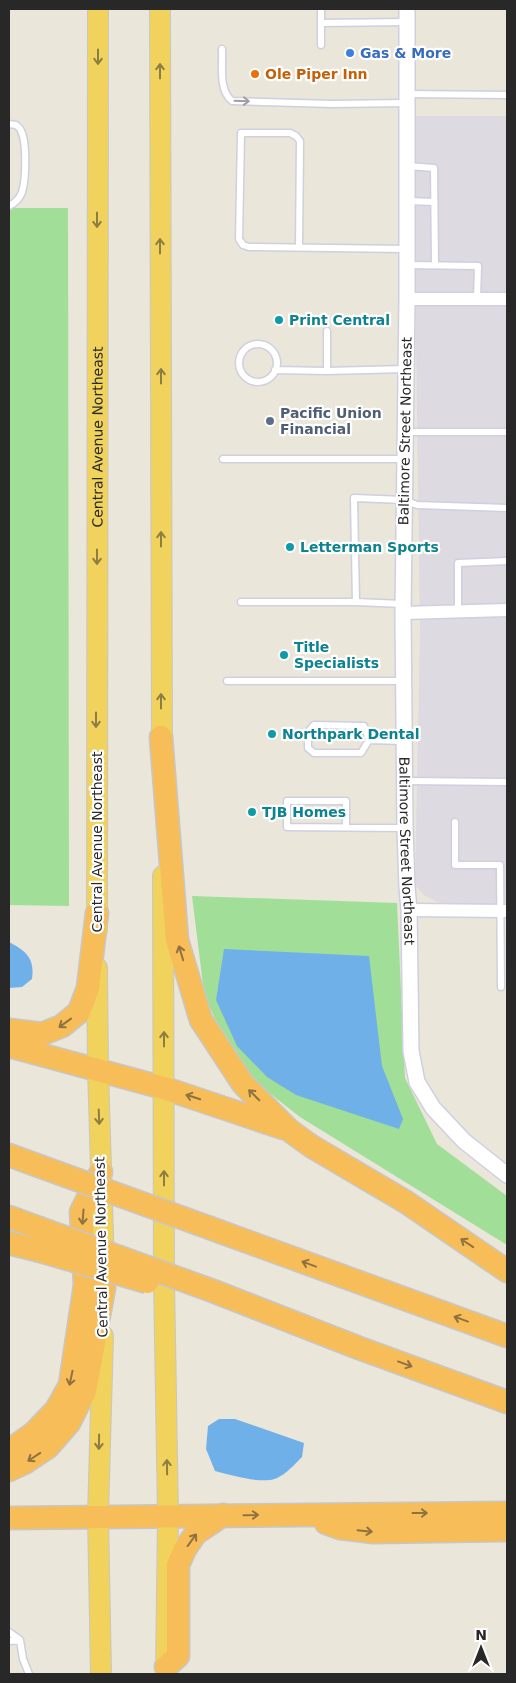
<svg xmlns="http://www.w3.org/2000/svg" width="516" height="1683" viewBox="0 0 516 1683" font-family="'DejaVu Sans',sans-serif">
<rect width="100%" height="100%" fill="#eae6da"/>
<!-- industrial -->
<path fill="#dedae2" d="M413,116h94v788l-67,-1 -15,-7 -10,-11 5,-254z"/>
<!-- green -->
<path fill="#a1df98" d="M9,208h59l1,698 -60,-1z
M192,896l205,7 8,175 32,66 70,52v49l-207,-128 -46,-36 -32,-45 -18,-43z"/>
<!-- water -->
<path fill="#70b0e9" d="M9,942c17,9 26,16 23,37l-10,8 -13,1z
M224,949l145,7 13,110 21,53 -4,10 -103,-34 -29,-18 -30,-31 -21,-46z
M219,1419h16l69,24 -2,14c-8,8 -20,22 -32,23 -16,2 -39,-5 -55,-9l-9,-22 2,-23z"/>
<g fill="none" stroke-linecap="round" stroke-linejoin="round">
<!-- service casing -->
<g stroke="#cfcfe0" stroke-width="9">
<path id="service" d="M321,9v36
M321,23l86,-1
M222,49c1,16 -4,41 10,52l100,3 75,-1
M407,94l100,1
M9,124l7,1c1,1 5,4 5,6 6,11 5,49 1,61 -2,6 -7,11 -13,14
M408,166l26,2 1,97
M408,201l26,1
M299,247l1,-106 -4,-5 -6,-3h-49l-2,106 4,6 6,2 157,2
M407,265l71,1 -1,33
M327,331v40
M239 363a19 19 0 1 1 38 0a19 19 0 1 1-38 0Z
M275,370l52,1 78,-2
M405,432h102
M223,459h181
M241,602h115l47,2
M356,602l-2,-104 50,2 13,5 90,3
M458,611v-48l49,-2
M227,681h176
M369,740l-5,-14 -50,-1 -6,7v16l6,5h47l8,-13 35,1
M406,781l101,1
M455,822v43h45l1,122
M346,827v-26h-59v26l117,1
M9,1632l11,8 3,19 6,15
M9,1641l11,-1"/>
</g>
<!-- minor casing -->
<g stroke="#cfcfe0" stroke-width="15">
<path id="minor" d="M407,299h100
M403,613l104,-3
M409,910l98,1"/>
</g>
<!-- tertiary casing -->
<g stroke="#cfcfe0" stroke-width="18">
<g id="tertiary">
<path id="s1" d="M407,9v290l-4,314 2,215 2,59 2,23 2,141 6,31 16,26 31,33 43,34"/>
</g>
</g>
<!-- trunk casing -->
<g stroke="#c7c7c7" stroke-width="22">
<g id="trunk">
<path d="M160,9l2,743"/>
<path d="M163,876l1,403 4,237 -2,158"/>
<path id="s2" d="M97,929l1,-920"/>
<path d="M97,968l1,101 6,198"/>
<path d="M101,1674l-3,-158 5,-180"/>
</g>
</g>
<!-- motorway casing -->
<g stroke="#c7c7c7" stroke-width="25">
<path id="motorway" d="M161,737l16,203 24,80 42,64 46,46 22,16 95,56 101,69
M9,1030l33,4 20,-8 17,-14 9,-24 9,-75
M9,1046l155,42 119,40
M9,1155l30,11
M9,1217l30,11
M221,1232l286,104
M9,1243l28,7
M213,1291l146,57 148,54
M9,1451l25,-18 22,-23 14,-25 15,-100 -4,-73 20,-40
M9,1470l15,-7 24,-16 21,-24 16,-32 19,-103
M9,1518l498,-5
M326,1523l14,5 34,4 133,-2
M166,1667l12,-11v-91l7,-16 11,-16 27,-18"/>
</g>
<!-- service -->
<use href="#service" stroke="#fff" stroke-width="6"/>
<!-- minor -->
<use href="#minor" stroke="#fff" stroke-width="12"/>
<!-- tertiary -->
<use href="#tertiary" stroke="#fff" stroke-width="15"/>
<!-- trunk -->
<use href="#trunk" stroke="#f0d25c" stroke-width="20"/>
<!-- motorway -->
<use href="#motorway" stroke="#f7bd58" stroke-width="22"/>
<!-- motorway-bridge casing -->
<g stroke="#c7c7c7" stroke-width="25" stroke-linecap="butt">
<path id="motorway-bridge" d="M39,1166l182,66
M39,1228l174,63
M37,1250l110,32"/>
</g>
<!-- motorway-bridge -->
<use href="#motorway-bridge" stroke="#f7bd58" stroke-width="22"/>
</g>
<!-- one-way arrows -->
<defs><path id="oneway-shaft" d="M-6 0H5M1.5-3L5.5 0L1.5 3" fill="none" stroke-width="1.6" stroke-linecap="round" stroke-linejoin="round" transform="scale(1.25)"/></defs>
<g stroke="#8c7d42">
<use href="#oneway-shaft" transform="translate(98 57) rotate(90)"/>
<use href="#oneway-shaft" transform="translate(160 71) rotate(-90)"/>
<use href="#oneway-shaft" transform="translate(97 220) rotate(90)"/>
<use href="#oneway-shaft" transform="translate(160 246) rotate(-90)"/>
<use href="#oneway-shaft" transform="translate(161 376) rotate(-90)"/>
<use href="#oneway-shaft" transform="translate(161 539) rotate(-90)"/>
<use href="#oneway-shaft" transform="translate(97 557) rotate(90)"/>
<use href="#oneway-shaft" transform="translate(161 701) rotate(-90)"/>
<use href="#oneway-shaft" transform="translate(96 720) rotate(90)"/>
<use href="#oneway-shaft" transform="translate(164 1039) rotate(-90)"/>
<use href="#oneway-shaft" transform="translate(99 1117) rotate(88)"/>
<use href="#oneway-shaft" transform="translate(164 1178) rotate(-90)"/>
<use href="#oneway-shaft" transform="translate(99 1442) rotate(91)"/>
<use href="#oneway-shaft" transform="translate(167 1467) rotate(-91)"/>
</g>
<use stroke="#9e9e9e" href="#oneway-shaft" transform="translate(242 101) rotate(2)"/>
<g stroke="#907240">
<use href="#oneway-shaft" transform="translate(181 953) rotate(-107)"/>
<use href="#oneway-shaft" transform="translate(65 1023) rotate(144)"/>
<use href="#oneway-shaft" transform="translate(254 1095) rotate(-135)"/>
<use href="#oneway-shaft" transform="translate(193 1097) rotate(-162)"/>
<use href="#oneway-shaft" transform="translate(83 1217) rotate(94)"/>
<use href="#oneway-shaft" transform="translate(467 1243) rotate(-146)"/>
<use href="#oneway-shaft" transform="translate(309 1264) rotate(-160)"/>
<use href="#oneway-shaft" transform="translate(461 1319) rotate(-160)"/>
<use href="#oneway-shaft" transform="translate(405 1364) rotate(20)"/>
<use href="#oneway-shaft" transform="translate(71 1378) rotate(102)"/>
<use href="#oneway-shaft" transform="translate(34 1457) rotate(146)"/>
<use href="#oneway-shaft" transform="translate(420 1513)"/>
<use href="#oneway-shaft" transform="translate(251 1515) rotate(-1)"/>
<use href="#oneway-shaft" transform="translate(365 1531) rotate(6)"/>
<use href="#oneway-shaft" transform="translate(192 1540) rotate(-54)"/>
</g>
<!-- markers -->
<circle fill="#3f7fe0" stroke="#fff" stroke-width="2" cx="350" cy="53" r="5"/>
<circle fill="#e8710a" stroke="#fff" stroke-width="2" cx="255" cy="74" r="5"/>
<g fill="#0f9aa8" stroke="#fff" stroke-width="2">
<circle cx="279" cy="320" r="5"/>
<circle cx="290" cy="547" r="5"/>
<circle cx="284" cy="655" r="5"/>
<circle cx="272" cy="734" r="5"/>
<circle cx="252" cy="812" r="5"/>
</g>
<circle fill="#5c6f8a" stroke="#fff" stroke-width="2" cx="270" cy="421" r="5"/>
<g text-anchor="middle" stroke-width="4.5" stroke-linejoin="round" paint-order="stroke">
<!-- shop labels -->
<g font-size="14" font-weight="bold" fill="#366cbe" stroke="#fff" text-anchor="start">
<text x="360" y="58">Gas &amp; More</text>
</g>
<!-- food labels -->
<g font-size="14" font-weight="bold" fill="#c56008" stroke="#fff" text-anchor="start">
<text x="265" y="79">Ole Piper Inn</text>
</g>
<!-- culture labels -->
<g font-size="14" font-weight="bold" fill="#0d838f" stroke="#fff" text-anchor="start">
<text x="289" y="325">Print Central</text>
<text x="300" y="552">Letterman Sports</text>
<text x="294" y="652">Title<tspan x="294" dy="16">Specialists</tspan></text>
<text x="282" y="739">Northpark Dental</text>
<text x="262" y="817">TJB Homes</text>
</g>
<!-- service labels -->
<g font-size="14" font-weight="bold" fill="#4e5e75" stroke="#fff" text-anchor="start">
<text x="280" y="418">Pacific Union<tspan x="280" dy="16">Financial</tspan></text>
</g>
<!-- street labels -->
<g font-size="14" fill="#282828" stroke="#fff">
<text transform="translate(405 431) rotate(-89)" y="5">Baltimore Street Northeast</text>
<text dy="5" stroke="none"><textPath href="#s2" startOffset="492">Central Avenue Northeast</textPath></text>
<text transform="translate(97 842) rotate(-90)" y="5">Central Avenue Northeast</text>
<text dy="5" stroke="none"><textPath href="#s1" startOffset="842">Baltimore Street Northeast</textPath></text>
<text transform="translate(101 1247) rotate(-91)" y="5">Central Avenue Northeast</text>
</g>
</g>
<!-- border -->
<rect width="516" height="1683" fill="none" stroke="#282828" stroke-width="20"/>
<!-- north arrow -->
<g transform="translate(481 1648)" stroke="#ffffff" stroke-width="4" paint-order="stroke">
<path d="M0-4L9 19L0 12L-9 19Z" fill="#282828"/>
<text y="-8" font-size="14" font-weight="bold" text-anchor="middle" fill="#282828">N</text>
</g>
</svg>
